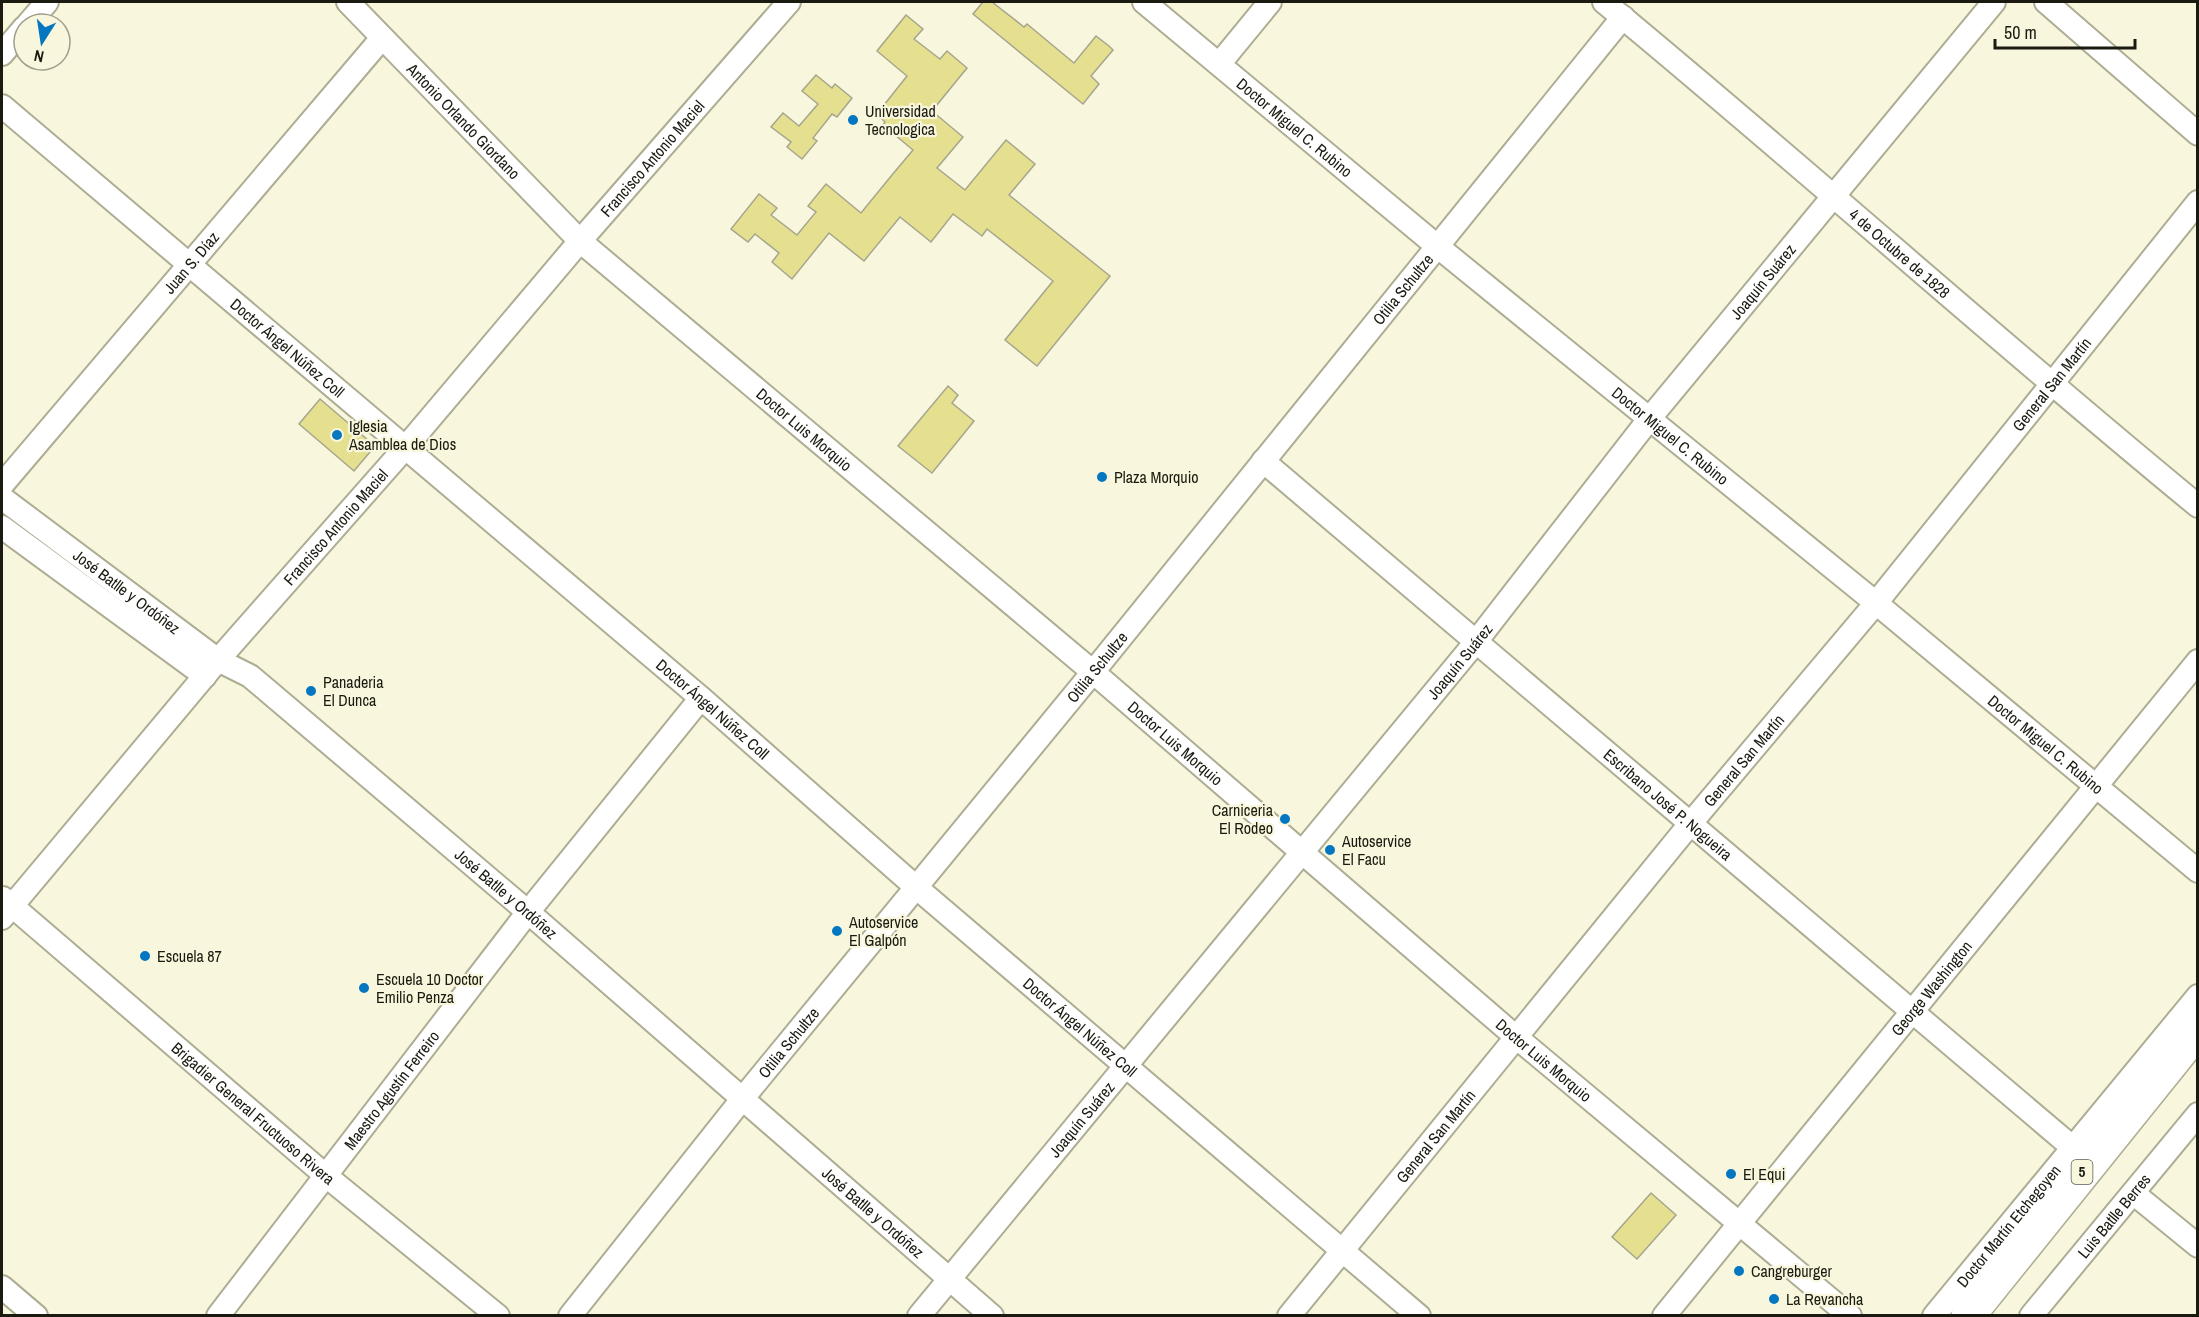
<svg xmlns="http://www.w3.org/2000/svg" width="2199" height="1317" viewBox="0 0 2199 1317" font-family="'Archivo Narrow',sans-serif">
<rect width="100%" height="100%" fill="#f8f7dd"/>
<!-- building -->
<path fill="#e5e08f" stroke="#a6a58d" stroke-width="1.5" d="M983,2h9l32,25 3,-3 47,39 22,-27 13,10 4,4 -22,26 8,8 -16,20 -110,-90z
M906,15l17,14 -9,10 26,20 7,-8 20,17 -35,43 31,26 -26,31 28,22 41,-50 29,24 -26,31 101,81 -73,90 -32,-26 48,-59 -66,-52 -5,7 -29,-22 -22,28 -31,-25 -36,44 -35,-28 -37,46 -20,-17 7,-9 -24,-19 -7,8 -17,-13 28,-35 18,14 -6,7 26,20 19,-23 -8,-6 18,-22 35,29 31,-38 21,-25 -30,-25 2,-3 -4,-4 7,-9 -4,-4 23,-29 -30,-25z
M816,75l16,13 3,-4 17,14 -15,19 -5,-3 -19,24 4,3 -15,18 -15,-12 4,-5 -20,-15 12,-14 16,13 19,-22 -16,-13z
M948,386l10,9 -6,8 22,18 -42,52 -34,-27z
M320,399l55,47 -21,25 -55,-47z
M1651,1193l25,22 -39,44 -25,-22z"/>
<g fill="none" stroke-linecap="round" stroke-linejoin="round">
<!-- minor casing -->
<g stroke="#aead94" stroke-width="26">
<g id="minor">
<path id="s1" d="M348,2l232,239 513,431 423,365 334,279"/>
<path id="s2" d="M1144,2l293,244 439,357 322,268"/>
<path id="s3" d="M1604,2c200,165 393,339 594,504"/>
<path d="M2046,2l152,132"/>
<path d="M28,24l19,-22"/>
<path d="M2,54l22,-26"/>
<path d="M1220,63l50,-61"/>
<path id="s4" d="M2,106l699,592 216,190 502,428"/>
<path id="s5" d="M1263,461l809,686"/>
<path id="s6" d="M2,485l380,-447"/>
<path id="s7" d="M2,498l216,162 32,16 19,16 259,220 464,404"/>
<path d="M2,527l203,149"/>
<path id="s8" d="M3,898l322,277 173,141"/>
<path id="s9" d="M2,918l216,-258 187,-212 175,-207 209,-239"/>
<path d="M2133,1193l65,53"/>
<path d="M2,1287l34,29"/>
<path id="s10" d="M218,1316l310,-404 173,-214"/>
<path id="s11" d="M570,1316l173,-218 350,-426 530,-655"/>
<path id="s12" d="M919,1316l556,-673 175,-225 344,-416"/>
<path id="s13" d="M1289,1316l401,-492 186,-221 322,-401"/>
<path id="s14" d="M1664,1316l534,-655"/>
<path id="s15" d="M1934,1316l264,-320"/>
<path id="s16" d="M2031,1316l167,-202"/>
</g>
</g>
<!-- trunk casing -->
<g stroke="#aead94" stroke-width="36">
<path id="trunk" d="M1968,1316l230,-286"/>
</g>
<!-- minor -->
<use href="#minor" stroke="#fff" stroke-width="22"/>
<!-- trunk -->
<use href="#trunk" stroke="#fff" stroke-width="33"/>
</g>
<!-- markers -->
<g fill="#0577c1" stroke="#f8f7dd" stroke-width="2">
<circle cx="853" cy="120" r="6"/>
<circle cx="337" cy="435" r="6"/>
<circle cx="1102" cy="477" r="6"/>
<circle cx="311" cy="691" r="6"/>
<circle cx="1285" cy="819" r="6"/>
<circle cx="1330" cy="850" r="6"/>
<circle cx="837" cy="931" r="6"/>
<circle cx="145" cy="956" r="6"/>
<circle cx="364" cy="988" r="6"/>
<circle cx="1731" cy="1174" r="6"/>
<circle cx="1739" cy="1271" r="6"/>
<circle cx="1774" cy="1299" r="6"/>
</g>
<g text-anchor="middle" stroke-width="4.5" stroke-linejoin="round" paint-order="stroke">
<!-- shield labels -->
<rect fill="#f8f7dd" stroke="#5d5c4e" stroke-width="1.5" x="2071.5" y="1160" width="21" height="24" rx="4.5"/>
<g font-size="15" font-weight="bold" fill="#1a1a11">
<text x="2082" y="1177">5</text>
</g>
<!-- poi labels -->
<g font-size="16" fill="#1a1a11" stroke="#f8f7dd" text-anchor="start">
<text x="865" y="117">Universidad<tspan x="865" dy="18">Tecnologica</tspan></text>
<text x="349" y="432">Iglesia<tspan x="349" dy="18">Asamblea de Dios</tspan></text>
<text x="1114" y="483">Plaza Morquio</text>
<text x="323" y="688">Panaderia<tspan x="323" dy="18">El Dunca</tspan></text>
<text x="1273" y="816" text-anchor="end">Carniceria<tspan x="1273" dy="18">El Rodeo</tspan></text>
<text x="1342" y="847">Autoservice<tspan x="1342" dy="18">El Facu</tspan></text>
<text x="849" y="928">Autoservice<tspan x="849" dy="18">El Galpón</tspan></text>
<text x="157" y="962">Escuela 87</text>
<text x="376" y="985">Escuela 10 Doctor<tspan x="376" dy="18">Emilio Penza</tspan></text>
<text x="1743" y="1180">El Equi</text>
<text x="1751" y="1277">Cangreburger</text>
<text x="1786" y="1305">La Revancha</text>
</g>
<!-- street labels -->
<g font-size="16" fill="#1a1a11" stroke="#f8f7dd">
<text dy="6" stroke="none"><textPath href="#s1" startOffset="166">Antonio Orlando Giordano</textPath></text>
<text dy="6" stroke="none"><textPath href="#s2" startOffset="196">Doctor Miguel C. Rubino</textPath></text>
<text dy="6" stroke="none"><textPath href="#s9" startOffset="1000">Francisco Antonio Maciel</textPath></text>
<text dy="6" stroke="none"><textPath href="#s3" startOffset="388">4 de Octubre de 1828</textPath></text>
<text dy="6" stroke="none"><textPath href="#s6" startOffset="292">Juan S. Díaz</textPath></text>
<text dy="6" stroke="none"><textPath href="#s12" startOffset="1335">Joaquín Suárez</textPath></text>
<text dy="6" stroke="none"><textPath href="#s11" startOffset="1322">Otilia Schultze</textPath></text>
<text dy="6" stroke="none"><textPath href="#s4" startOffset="374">Doctor Ángel Núñez Coll</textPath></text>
<text dy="6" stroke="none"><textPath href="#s13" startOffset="1204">General San Martín</textPath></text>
<text dy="6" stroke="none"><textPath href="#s1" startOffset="626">Doctor Luis Morquio</textPath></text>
<text dy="6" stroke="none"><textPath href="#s2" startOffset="682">Doctor Miguel C. Rubino</textPath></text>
<text dy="6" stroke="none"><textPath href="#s9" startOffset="514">Francisco Antonio Maciel</textPath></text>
<text dy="6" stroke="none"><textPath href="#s7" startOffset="156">José Batlle y Ordóñez</textPath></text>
<text dy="6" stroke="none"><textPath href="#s12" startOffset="849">Joaquín Suárez</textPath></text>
<text dy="6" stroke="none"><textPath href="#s11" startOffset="836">Otilia Schultze</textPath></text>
<text dy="6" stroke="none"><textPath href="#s4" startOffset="932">Doctor Ángel Núñez Coll</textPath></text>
<text dy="6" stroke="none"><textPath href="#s1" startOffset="1112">Doctor Luis Morquio</textPath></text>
<text dy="6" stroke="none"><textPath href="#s2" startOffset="1168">Doctor Miguel C. Rubino</textPath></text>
<text dy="6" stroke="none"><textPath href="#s13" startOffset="718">General San Martín</textPath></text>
<text dy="6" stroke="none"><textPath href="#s5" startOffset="531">Escribano José P. Nogueira</textPath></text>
<text dy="6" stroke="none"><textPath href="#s7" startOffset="642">José Batlle y Ordóñez</textPath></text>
<text dy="6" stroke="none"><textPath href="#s14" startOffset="423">George Washington</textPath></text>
<text dy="6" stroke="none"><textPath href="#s4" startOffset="1418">Doctor Ángel Núñez Coll</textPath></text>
<text dy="6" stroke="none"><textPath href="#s11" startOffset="350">Otilia Schultze</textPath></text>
<text dy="6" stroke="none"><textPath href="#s1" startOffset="1598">Doctor Luis Morquio</textPath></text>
<text dy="6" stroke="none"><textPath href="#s10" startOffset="285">Maestro Agustín Ferreiro</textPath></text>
<text dy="6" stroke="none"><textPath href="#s8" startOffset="330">Brigadier General Fructuoso Rivera</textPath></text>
<text dy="6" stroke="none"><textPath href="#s12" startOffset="255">Joaquín Suárez</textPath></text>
<text dy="6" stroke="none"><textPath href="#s13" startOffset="232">General San Martín</textPath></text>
<text dy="6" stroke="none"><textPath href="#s7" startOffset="1128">José Batlle y Ordóñez</textPath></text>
<text dy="6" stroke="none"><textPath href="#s16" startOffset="130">Luis Batlle Berres</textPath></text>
<text dy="6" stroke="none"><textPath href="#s15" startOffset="117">Doctor Martín Etchegoyen</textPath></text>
</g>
</g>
<!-- border -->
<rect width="2199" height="1317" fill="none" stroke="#1a1a11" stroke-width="6"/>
<!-- north arrow -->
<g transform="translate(42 42) rotate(192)"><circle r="28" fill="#f8f7dd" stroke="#9f9f8b" stroke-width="1.5"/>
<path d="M0-4.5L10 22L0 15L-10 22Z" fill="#0577c1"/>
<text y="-9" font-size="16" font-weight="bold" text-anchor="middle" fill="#1a1a11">N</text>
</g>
<!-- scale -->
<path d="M1995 39v9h140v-9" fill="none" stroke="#1a1a11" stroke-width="3"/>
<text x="2004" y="39" font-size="18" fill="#1a1a11" stroke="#f8f7dd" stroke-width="4.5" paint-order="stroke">50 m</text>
</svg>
